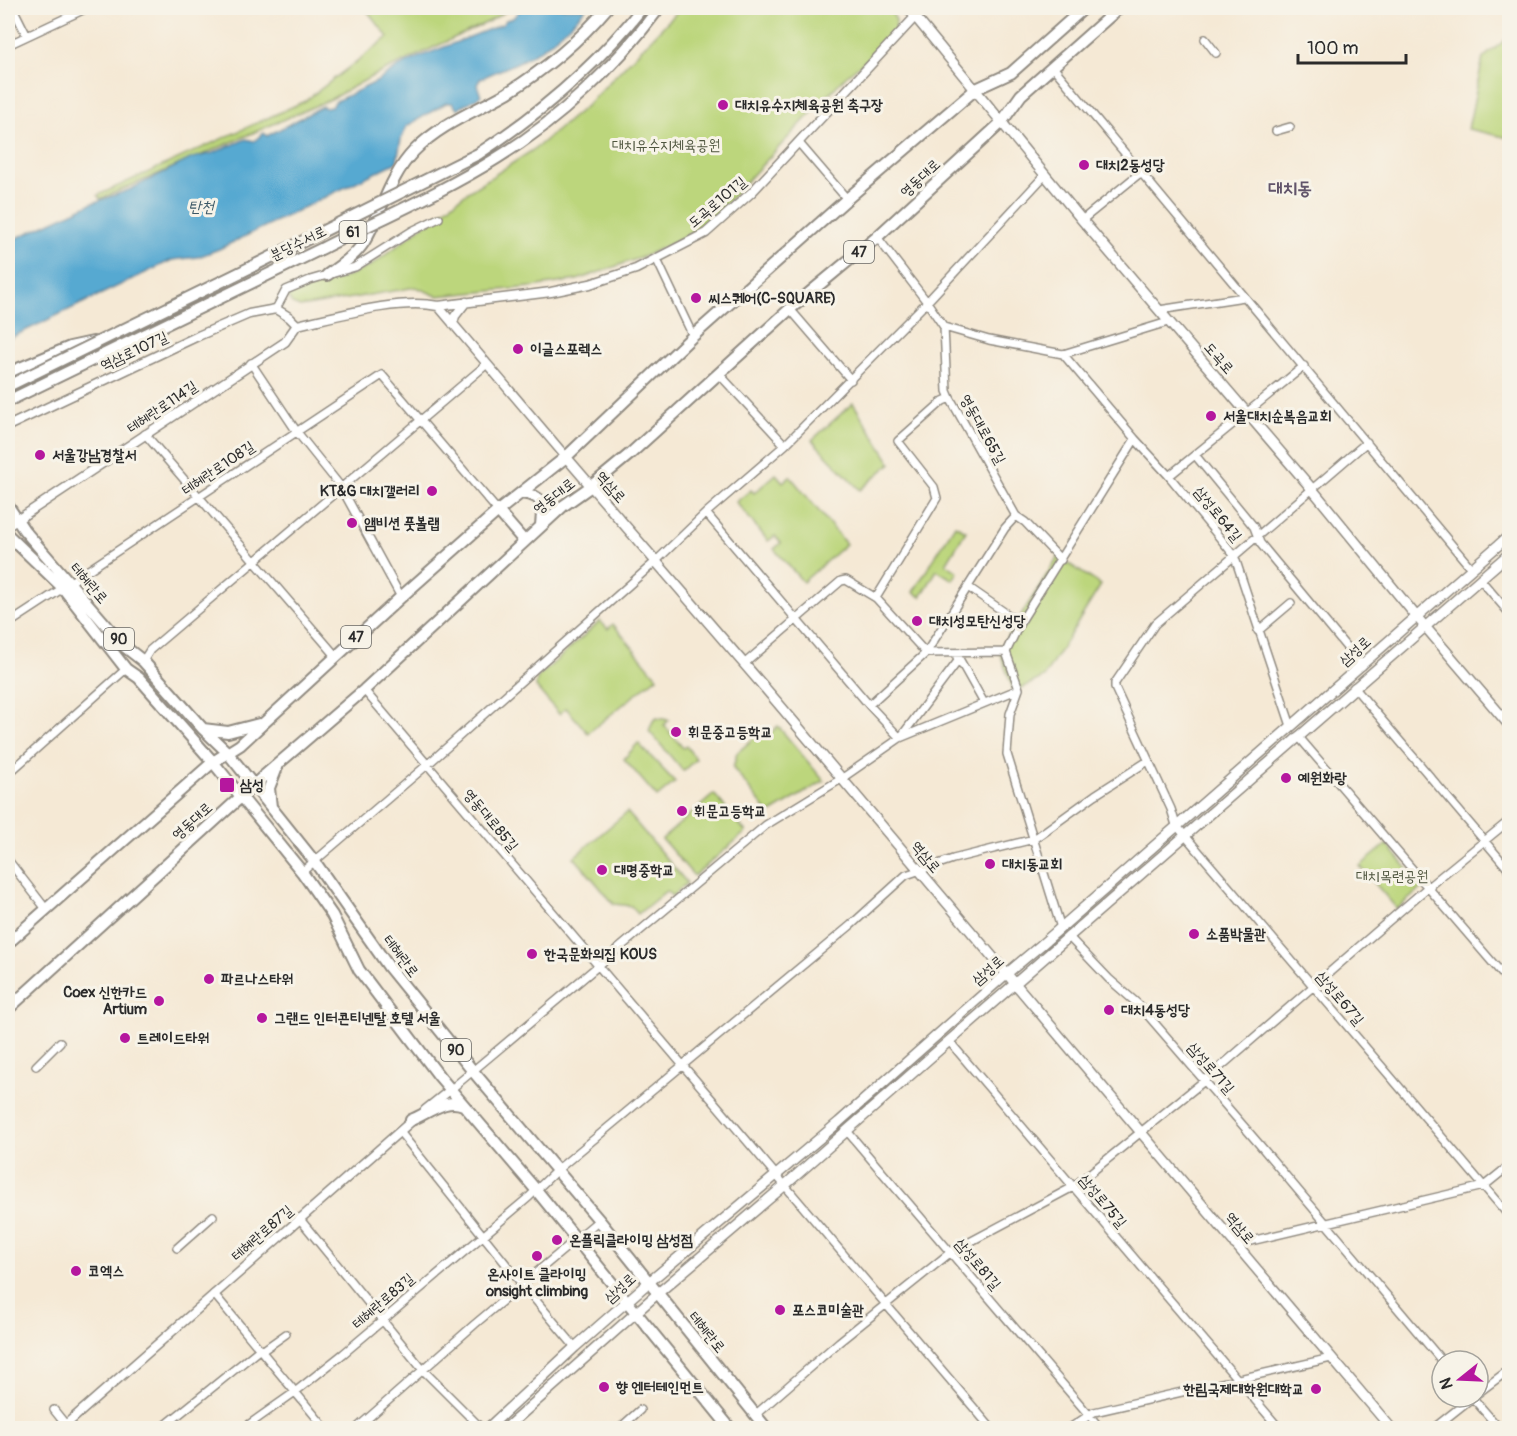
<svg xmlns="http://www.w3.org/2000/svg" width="1517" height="1436" viewBox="0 0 1517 1436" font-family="Pangolin,'Poor Story',sans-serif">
<rect width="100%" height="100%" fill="#f7f3e8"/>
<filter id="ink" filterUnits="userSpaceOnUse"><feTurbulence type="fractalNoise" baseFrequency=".0167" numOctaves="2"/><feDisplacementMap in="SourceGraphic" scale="12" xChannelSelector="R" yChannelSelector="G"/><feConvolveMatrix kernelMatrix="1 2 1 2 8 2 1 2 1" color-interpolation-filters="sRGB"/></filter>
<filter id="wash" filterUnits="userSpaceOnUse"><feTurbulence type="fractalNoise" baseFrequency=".008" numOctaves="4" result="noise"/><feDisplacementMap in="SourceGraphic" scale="24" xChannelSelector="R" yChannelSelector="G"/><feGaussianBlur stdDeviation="1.35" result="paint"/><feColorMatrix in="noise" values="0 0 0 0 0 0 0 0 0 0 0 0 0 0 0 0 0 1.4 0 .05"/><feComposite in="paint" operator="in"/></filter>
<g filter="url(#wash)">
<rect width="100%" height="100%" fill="#f5e9d5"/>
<!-- green -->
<path fill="#bcd67c" stroke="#748054" stroke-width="1.5" d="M365,8h146l-21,13 -119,56 -40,22 -231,100 -2,-4 207,-94 83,-64z
M681,8h208l7,12 -1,13 -21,21 -28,22 -133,141 -30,21 -38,18 -68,24 -45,7 -95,9 -21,-9 -116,20 -8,-3 -5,-8 4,-5 55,-14 26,-12 93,-71 71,-46 50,-42z
M1509,37v101l-41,-9 15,-71z
M853,403l38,60 -31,27 -48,-50z
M776,474l7,8 7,-6 56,68 -43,38 -29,-33 7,-6 -6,-7 -7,5 -32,-39 15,-12 3,3z
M955,525l11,6 -20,33 12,8 -5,8 -16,-10 -16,27 -8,-5z
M1058,557l43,28 -57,92 -30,15 -15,-42z
M600,621l8,8 5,-5 44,53 -69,56 -22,-25 -7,6 -23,-27 1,-9z
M656,718l13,2 -5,5 19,23 3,-2 10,13 -13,12 -34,-40 4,-10z
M778,726l46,55 -55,33 -36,-46 4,-15 26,-23 5,5z
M638,743l37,39 -18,15 -33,-38z
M714,794l32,38 -52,44 -32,-37z
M627,812l60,71 -15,13 -6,-5 -28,23 -7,-8 -17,-2 -40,-47z
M1387,844l36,43 -26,22 -37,-43z"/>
<!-- water -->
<path fill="#56a9d1" stroke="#406a7e" stroke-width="1.5" d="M522,8h64c-16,18 -36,37 -58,49 -15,9 -33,14 -48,22l-3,6 4,11 -24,13 -5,-6h-6l-39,23 -6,13 -4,23 -178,87 -21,8 -26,3 -164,79v-97l82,-38 39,-14 63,-32 21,-5 33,-14 8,2 10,-8 3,3 56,-30 2,2 6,-1 5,-6 40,-19 22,-15 21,-10 84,-33 3,-4 7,-2z"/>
</g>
<g filter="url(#ink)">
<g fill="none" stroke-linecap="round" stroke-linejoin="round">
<!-- minor casing -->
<g stroke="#908a80" stroke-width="10">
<path id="minor" d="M13,8l14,28
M1205,39l11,14
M8,45l79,-37
M1053,67l418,501
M1276,131l14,-4
M799,143l48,56
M1082,220l58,-47
M877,237l50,65 17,25 3,64 3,7 66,118 9,6 36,38
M657,260l36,76
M276,309l10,-19 24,-10 45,-13 57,-36 27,-13
M790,309l61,71
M1159,310l85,-13
M944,327l45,13 74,14 105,-32
M1063,354l72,85 34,37 65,79 57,171
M251,363l46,69 44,55 60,110
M719,374l66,71
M145,434l191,222
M1367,442l-212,182 -40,59v5l56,121 5,16 334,392
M1195,455l59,72 6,16 102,123
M1169,476l135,-110
M706,513l163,192 31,33 58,-77 -2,-8
M1480,579l30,35
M69,583l313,-208 116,136
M968,587l52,36
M876,598l61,-100 -3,-11 -36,-46 45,-40 7,-3
M8,624l55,-36
M1258,631l33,-28
M957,655l27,48
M143,661l7,-11 337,-286
M744,664l97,-83 5,-1 30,18 50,55 80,-1
M1354,687l156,184
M364,690l627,738
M869,705l57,-52 79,-125 11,-12
M1298,736l212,247
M8,774l118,-105
M8,860l38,49
M302,872l125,-107 228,-203 51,-49 79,-68 142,-143 118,-127
M1061,928l-54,-174 3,-40 9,-25 -13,-37 14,-29 115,-184
M1068,936l41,43 30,26 120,139 183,217
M949,1041l330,387
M36,1066l24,-24
M450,1090l316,-265 75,-46 59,-41 119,-49
M847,1131l253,297
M400,1132l122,152 53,63
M299,1218l124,152 58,58
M1234,1245l250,-59 26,-21
M177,1248l36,-32
M214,1294l111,134
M262,1351l24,-17
M1478,1393l32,-24
M1472,1397l27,31
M54,1410l12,15
M755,1415l84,-73 112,-90 122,-65 131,-106 224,-194 82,-67
M162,1428l98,-79
M244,1428l51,-36 48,-38 186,-157 28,-27 294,-245 55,-50 47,-16 81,-20 61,-44 53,-34
M357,1428l118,-104 124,-104
M620,1428l20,-18
M1070,1428l24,-16 237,-54
M1434,1428l39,-31"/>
</g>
<!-- tertiary casing -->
<g stroke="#908a80" stroke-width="11">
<path id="tertiary" d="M438,306l128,151
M453,324l2,-8 11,-14
M297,325c41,-9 101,-27 141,-19l113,-14 39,-8 46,-15 70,-36 46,-41 163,-175
M8,426l190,-90 51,-22 27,-5 13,8 8,8
M8,526l277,-184 12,-17
M425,1110l25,-20
M62,1428l353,-310"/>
</g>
<!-- secondary casing -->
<g stroke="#908a80" stroke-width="12">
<path id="secondary" d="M908,8l174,212 230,269 104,127 94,110
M566,457l211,245 614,726
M488,1428l87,-81 73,-64 191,-161 166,-147 36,-30 469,-410
M506,1428l151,-134 127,-108 165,-145 561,-488"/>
</g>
<!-- primary casing -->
<g stroke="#908a80" stroke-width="14">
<path id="primary" d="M521,493c24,3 22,11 20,32
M8,506l16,24 101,117 18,14 60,68 24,23 88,110 73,104 84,104 127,150 167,208
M498,511l26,30
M8,535l55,53 63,81 13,9 74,84 89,110 30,43 27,55 80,106 98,115 193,237
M203,729l25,3 31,-8
M271,807l-2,-19 9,-23
M8,943l205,-181 27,-17 161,-148 97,-86 68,-54 127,-121 154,-137 129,-110 35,-16 73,-65
M8,1009l257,-234 99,-85 199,-184 27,-19 40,-33 160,-145 87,-72 124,-114 20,-28 98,-87
M411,1120c16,-6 35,-23 52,-15"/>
</g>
<!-- trunk casing -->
<g stroke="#908a80" stroke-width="14">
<path id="trunk" d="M327,275c13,-9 28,-19 37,-33 18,-30 25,-65 50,-91 26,-27 62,-40 93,-58 37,-23 72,-52 100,-85
M8,373l62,-26 23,-5"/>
</g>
<!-- minor -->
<use href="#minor" stroke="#fff" stroke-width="7"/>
<!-- tertiary -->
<use href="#tertiary" stroke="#fff" stroke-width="8"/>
<!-- secondary -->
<use href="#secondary" stroke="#fff" stroke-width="9"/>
<!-- primary -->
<use href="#primary" stroke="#fff" stroke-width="10"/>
<!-- trunk -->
<use href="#trunk" stroke="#fff" stroke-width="10"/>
<!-- trunk-bridge casing -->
<g stroke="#908a80" stroke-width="14" stroke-linecap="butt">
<path id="trunk-bridge" d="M8,386l227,-111 243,-121c61,-40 119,-89 164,-146
M8,401c105,-50 210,-101 315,-153 57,-29 120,-56 174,-90 62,-38 119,-92 162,-150"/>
</g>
<!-- trunk-bridge -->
<use href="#trunk-bridge" stroke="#fff" stroke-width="10"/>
</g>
</g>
<!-- markers -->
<g fill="#b5179e" stroke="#f7f3e8" stroke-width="2">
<circle cx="723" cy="105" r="6"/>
<circle cx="1084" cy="165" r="6"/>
<circle cx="696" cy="298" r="6"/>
<circle cx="518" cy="349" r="6"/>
<circle cx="1211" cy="416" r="6"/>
<circle cx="40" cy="455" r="6"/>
<circle cx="432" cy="491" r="6"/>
<circle cx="352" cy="523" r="6"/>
<circle cx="917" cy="621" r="6"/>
<circle cx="676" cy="732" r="6"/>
<circle cx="1286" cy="778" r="6"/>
<rect x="219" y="777" width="16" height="16" rx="3"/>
<circle cx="682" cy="811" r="6"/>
<circle cx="990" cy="864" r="6"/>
<circle cx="602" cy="870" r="6"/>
<circle cx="1194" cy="934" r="6"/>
<circle cx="532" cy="954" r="6"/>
<circle cx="209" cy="979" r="6"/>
<circle cx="159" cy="1001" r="6"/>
<circle cx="1109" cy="1010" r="6"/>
<circle cx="262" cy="1018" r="6"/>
<circle cx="125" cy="1038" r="6"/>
<circle cx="557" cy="1240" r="6"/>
<circle cx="537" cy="1256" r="6"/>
<circle cx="76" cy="1271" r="6"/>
<circle cx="780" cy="1310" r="6"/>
<circle cx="604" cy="1387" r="6"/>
<circle cx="1316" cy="1389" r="6"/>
</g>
<g text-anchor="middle" stroke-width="6" stroke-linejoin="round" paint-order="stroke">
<!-- shield labels -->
<g fill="#f7f3e8" stroke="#686764" stroke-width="1.5">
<rect x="339.5" y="221" width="27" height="22" rx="4.5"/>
<rect x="844" y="241" width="30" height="22" rx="4.5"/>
<rect x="341" y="626" width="30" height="22" rx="4.5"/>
<rect x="104" y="628" width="30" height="22" rx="4.5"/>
<rect x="441" y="1039" width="30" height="22" rx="4.5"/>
</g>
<g font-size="14" font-weight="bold" fill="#2b2b2b">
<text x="353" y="237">61</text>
<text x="859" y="257">47</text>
<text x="356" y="642">47</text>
<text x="119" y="644">90</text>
<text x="456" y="1055">90</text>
</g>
<!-- poi labels -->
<g font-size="15" font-weight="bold" fill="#2b2b2b" stroke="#f7f3e8" text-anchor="start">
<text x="735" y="110">대치유수지체육공원 축구장</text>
<text x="1096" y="170">대치2동성당</text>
<text x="708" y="303">씨스퀘어(C-SQUARE)</text>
<text x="530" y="354">이글스포렉스</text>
<text x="1223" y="421">서울대치순복음교회</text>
<text x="52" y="460">서울강남경찰서</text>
<text x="420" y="496" text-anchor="end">KT&amp;G 대치갤러리</text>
<text x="364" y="528">앰비션 풋볼랩</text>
<text x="929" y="626">대치성모탄신성당</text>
<text x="688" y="737">휘문중고등학교</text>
<text x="1298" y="783">예원화랑</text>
<text x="240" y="790">삼성</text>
<text x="694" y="816">휘문고등학교</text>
<text x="1002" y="869">대치동교회</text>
<text x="614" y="875">대명중학교</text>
<text x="1206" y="939">소품박물관</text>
<text x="544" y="959">한국문화의집 KOUS</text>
<text x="221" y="984">파르나스타워</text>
<text x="147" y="997" text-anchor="end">Coex 신한카드<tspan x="147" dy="17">Artium</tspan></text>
<text x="1121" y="1015">대치4동성당</text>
<text x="274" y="1023">그랜드 인터콘티넨탈 호텔 서울</text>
<text x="137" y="1043">트레이드타워</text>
<text x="569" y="1245">온플릭클라이밍 삼성점</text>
<text x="88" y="1276">코엑스</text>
<text x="537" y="1279" text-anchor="middle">온사이트 클라이밍<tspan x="537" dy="17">onsight climbing</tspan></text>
<text x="792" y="1315">포스코미술관</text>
<text x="616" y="1392">향 엔터테인먼트</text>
<text x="1304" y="1394" text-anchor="end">한림국제대학원대학교</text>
</g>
<!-- park labels -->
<g font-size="15" fill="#4f563f" stroke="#f7f3e8">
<text x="666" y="150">대치유수지체육공원</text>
<text x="1392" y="881">대치목련공원</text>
</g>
<!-- street labels -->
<g font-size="15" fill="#2b2b2b" stroke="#f7f3e8">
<text transform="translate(920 178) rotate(-43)" y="5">영동대로</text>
<text transform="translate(717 202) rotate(-40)" y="5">도곡로101길</text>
<text transform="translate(298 243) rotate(-26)" y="5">분당수서로</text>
<text transform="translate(134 351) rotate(-25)" y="5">역삼로107길</text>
<text transform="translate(1219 358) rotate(49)" y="5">도곡로</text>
<text transform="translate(162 407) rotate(-34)" y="5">테헤란로114길</text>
<text transform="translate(983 429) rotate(61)" y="5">영동대로65길</text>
<text transform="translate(218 468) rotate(-34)" y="5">테헤란로108길</text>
<text transform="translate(611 487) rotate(49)" y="5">역삼로</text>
<text transform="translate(554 496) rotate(-38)" y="5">영동대로</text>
<text transform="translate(1218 514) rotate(51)" y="5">삼성로64길</text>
<text transform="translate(89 583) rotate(49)" y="5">테헤란로</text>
<text transform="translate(1355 651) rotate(-42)" y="5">삼성로</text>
<text transform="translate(491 820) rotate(50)" y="5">영동대로85길</text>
<text transform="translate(192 821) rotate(-42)" y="5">영동대로</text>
<text transform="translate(926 857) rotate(50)" y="5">역삼로</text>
<text transform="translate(401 956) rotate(53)" y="5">테헤란로</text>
<text transform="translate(988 970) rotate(-41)" y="5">삼성로</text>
<text transform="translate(1340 998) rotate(50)" y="5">삼성로67길</text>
<text transform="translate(1211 1068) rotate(49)" y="5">삼성로71길</text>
<text transform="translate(1103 1201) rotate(50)" y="5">삼성로75길</text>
<text transform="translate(1240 1228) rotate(50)" y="5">역삼로</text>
<text transform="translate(262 1233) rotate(-41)" y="5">테헤란로87길</text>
<text transform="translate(978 1264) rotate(50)" y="5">삼성로81길</text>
<text transform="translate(620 1288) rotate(-42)" y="5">삼성로</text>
<text transform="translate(383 1301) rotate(-41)" y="5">테헤란로83길</text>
<text transform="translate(707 1332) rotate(51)" y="5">테헤란로</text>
</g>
<!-- water labels -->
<g font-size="16" font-style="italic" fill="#3a5765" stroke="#f7f3e8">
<text x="201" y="212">탄천</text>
</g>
<!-- quarter labels -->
<g font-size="18" font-weight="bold" fill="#62556b" stroke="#f7f3e8">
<text x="1290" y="194">대치동</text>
</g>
</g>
<!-- margin -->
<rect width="1517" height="1436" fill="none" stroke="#f7f3e8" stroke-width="30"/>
<!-- north arrow -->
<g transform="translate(1460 1379) rotate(252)"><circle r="28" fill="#f7f3e8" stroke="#a5a39c" stroke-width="1.5"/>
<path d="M0-4.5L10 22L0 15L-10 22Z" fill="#b5179e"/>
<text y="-9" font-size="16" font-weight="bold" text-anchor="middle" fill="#2b2b2b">N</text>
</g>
<!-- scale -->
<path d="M1298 54v9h108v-9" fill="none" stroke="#2b2b2b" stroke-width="3"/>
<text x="1307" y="54" font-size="18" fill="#2b2b2b" stroke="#f7f3e8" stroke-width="4.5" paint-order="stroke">100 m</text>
</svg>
